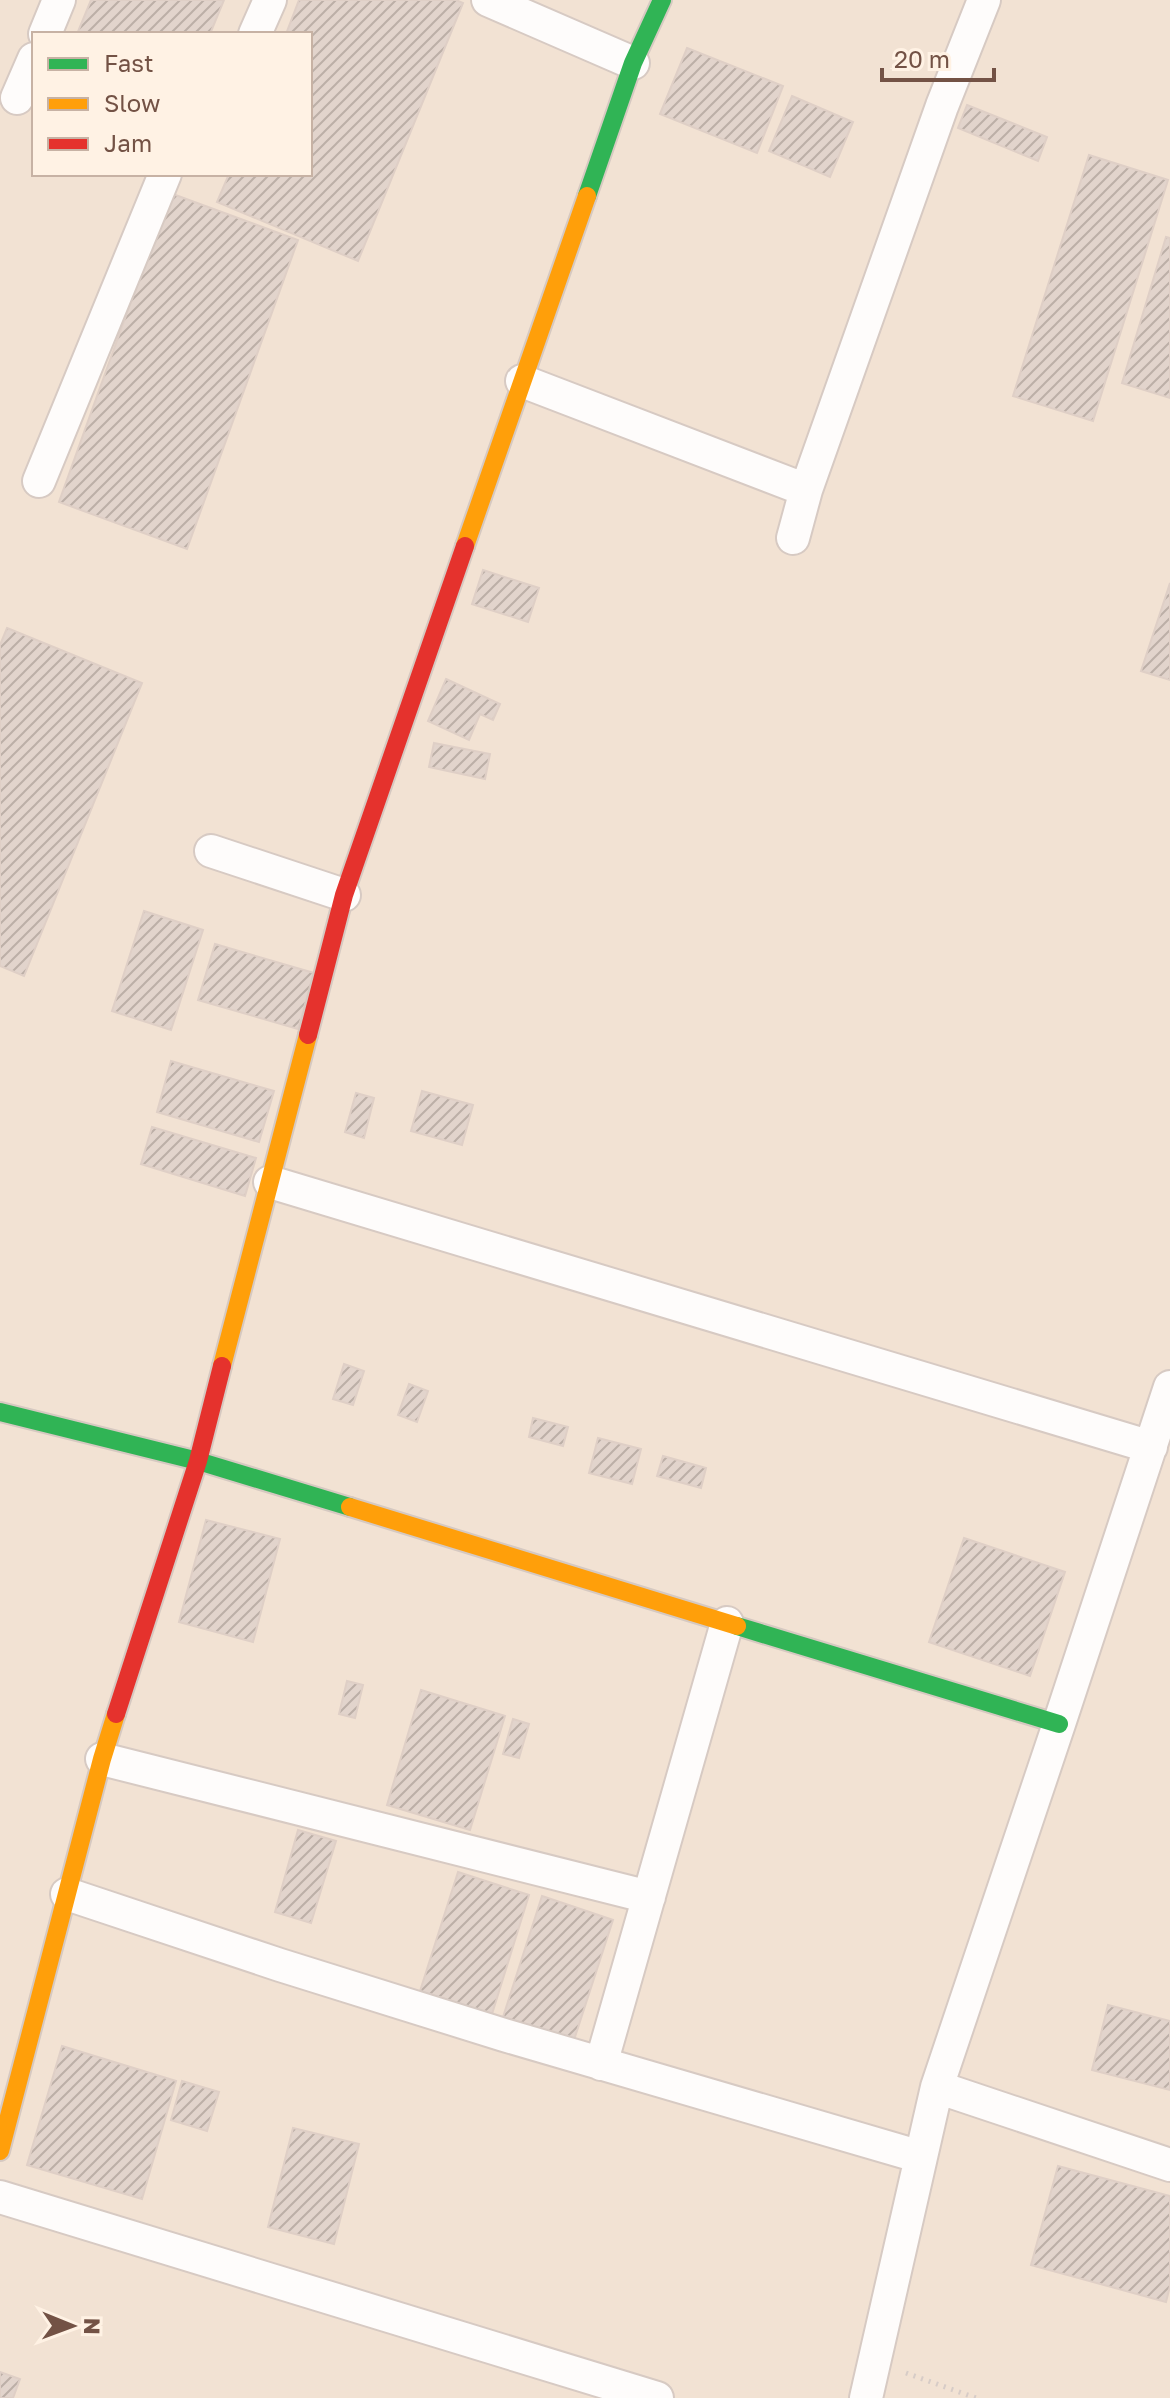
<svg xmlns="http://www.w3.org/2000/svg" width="1170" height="2398" viewBox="0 0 1170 2398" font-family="'Golos Text',sans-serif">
<defs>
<pattern id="building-hatch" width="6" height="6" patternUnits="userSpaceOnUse" patternTransform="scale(2)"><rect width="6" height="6" fill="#e2d4cc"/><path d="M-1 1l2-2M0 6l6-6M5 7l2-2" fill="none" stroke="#bcafa7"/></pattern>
</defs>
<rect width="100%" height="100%" fill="#f6ede4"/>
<!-- residential -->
<path fill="#f2e2d3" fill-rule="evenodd" d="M0,0h1170v2398h-1170zM34,34h276v140h-276z"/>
<!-- building -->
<path fill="url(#building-hatch)" stroke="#dfcfc6" stroke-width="2" d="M91,0h133l-14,34h-133z
M299,0h157l7,3 -105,258 -141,-59 12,-28h81v-140h-24z
M687,48l96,38 -26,67 -97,-39z
M792,96l61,26 -23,55 -61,-26z
M967,105l80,32 -9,24 -80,-33z
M1089,155l79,25 -75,241 -80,-25z
M170,193l128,47 -111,309 -128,-47z
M1166,237l4,1v160l-48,-15z
M483,570l56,18 -11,34 -56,-18z
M1170,583v97l-29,-9z
M7,628l135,55 -118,293 -24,-10v-321z
M446,679l54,25 -7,16 -13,-6 -11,26 -41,-19z
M434,743l56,11 -5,25 -56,-12z
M144,911l59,19 -32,100 -59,-19z
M215,944l99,29 -16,56 -100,-29z
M171,1061l103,30 -15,51 -102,-30z
M422,1091l51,14 -11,40 -51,-14z
M356,1093l18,5 -10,40 -19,-6z
M152,1127l104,31 -11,38 -104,-32z
M344,1364l20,7 -11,34 -20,-6z
M409,1384l19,7 -11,31 -19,-7z
M533,1418l35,9 -5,19 -34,-9z
M598,1438l43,11 -9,35 -43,-11z
M663,1456l43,12 -5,20 -44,-12z
M206,1520l74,19 -27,103 -74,-20z
M964,1538l101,34 -35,104 -101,-34z
M347,1681l16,4 -8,33 -16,-4z
M421,1690l84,26 -35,114 -83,-25z
M513,1719l16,5 -10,34 -16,-4z
M298,1830l38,11 -25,82 -36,-11z
M458,1872l71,23 -37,119 -72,-23z
M542,1896l71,24 -39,120 -71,-23z
M1108,2005l62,16v69l-78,-20z
M62,2046l114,35 -34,118 -115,-34z
M182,2081l37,11 -12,39 -36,-11z
M293,2128l66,16 -25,100 -66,-17z
M1058,2166l112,30v90l-4,16 -135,-37z
M0,2372l20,7 -7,19h-13z"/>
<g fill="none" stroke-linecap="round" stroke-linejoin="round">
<!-- street casing -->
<g stroke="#d7cac3" stroke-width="36">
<path id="street" d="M488,0l145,63
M45,34l14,-34
M255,34l15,-34
M17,98l17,-39
M522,381l284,109
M39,481l126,-307
M793,538l13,-48 136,-384 42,-106
M211,851l133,44
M270,1182l881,265
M102,1759l547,138
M67,1894l213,71 224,70 417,122
M601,2064l126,-441
M937,2087l233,78
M0,2197l657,201
M866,2398l71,-311 122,-363 111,-337"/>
</g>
<!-- fast casing -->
<g stroke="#d6c9c1" stroke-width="22">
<path id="fast" d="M587,196l46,-133 29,-63
M0,1412l198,49 152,46
M737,1626l322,98"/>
</g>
<!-- slow casing -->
<g stroke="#d6c9c1" stroke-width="22">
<path id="slow" d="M465,546l122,-350
M222,1366l86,-331
M350,1507l387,119
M0,2151l102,-392 14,-45"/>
</g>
<!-- jam casing -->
<g stroke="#d6c9c1" stroke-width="22">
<path id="jam" d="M308,1035l36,-140 121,-349
M116,1714l82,-253 24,-95"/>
</g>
<!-- path -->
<path stroke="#d7ccc7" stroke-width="5" stroke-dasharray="2 6" stroke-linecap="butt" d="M906,2373l70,25"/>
<!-- street -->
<use href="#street" stroke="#fefcfb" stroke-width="32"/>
<!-- fast -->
<use href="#fast" stroke="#30b455" stroke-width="18"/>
<!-- slow -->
<use href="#slow" stroke="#ff9f0a" stroke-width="18"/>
<!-- jam -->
<use href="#jam" stroke="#e5322d" stroke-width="18"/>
</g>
<!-- legend -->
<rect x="32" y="32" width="280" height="144" fill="#fff2e4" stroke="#c7b2a4" stroke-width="2"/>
<rect x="48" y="58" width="40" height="12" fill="#30b455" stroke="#c7b2a4" stroke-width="2"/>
<text x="104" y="72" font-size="24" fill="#735245">Fast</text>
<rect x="48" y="98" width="40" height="12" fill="#ff9f0a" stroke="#c7b2a4" stroke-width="2"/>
<text x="104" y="112" font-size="24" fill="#735245">Slow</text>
<rect x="48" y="138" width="40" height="12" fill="#e5322d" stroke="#c7b2a4" stroke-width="2"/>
<text x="104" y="152" font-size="24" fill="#735245">Jam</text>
<!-- north arrow -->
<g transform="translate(72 2326) rotate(91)" stroke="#fff2e4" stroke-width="6" paint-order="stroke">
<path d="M0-6L14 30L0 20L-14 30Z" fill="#735245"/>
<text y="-12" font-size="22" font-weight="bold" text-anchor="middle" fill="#735245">N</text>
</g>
<!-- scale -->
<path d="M882 68v12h112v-12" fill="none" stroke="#735245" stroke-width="4"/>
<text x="894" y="68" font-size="24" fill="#735245" stroke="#fff2e4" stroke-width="6" paint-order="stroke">20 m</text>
</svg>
